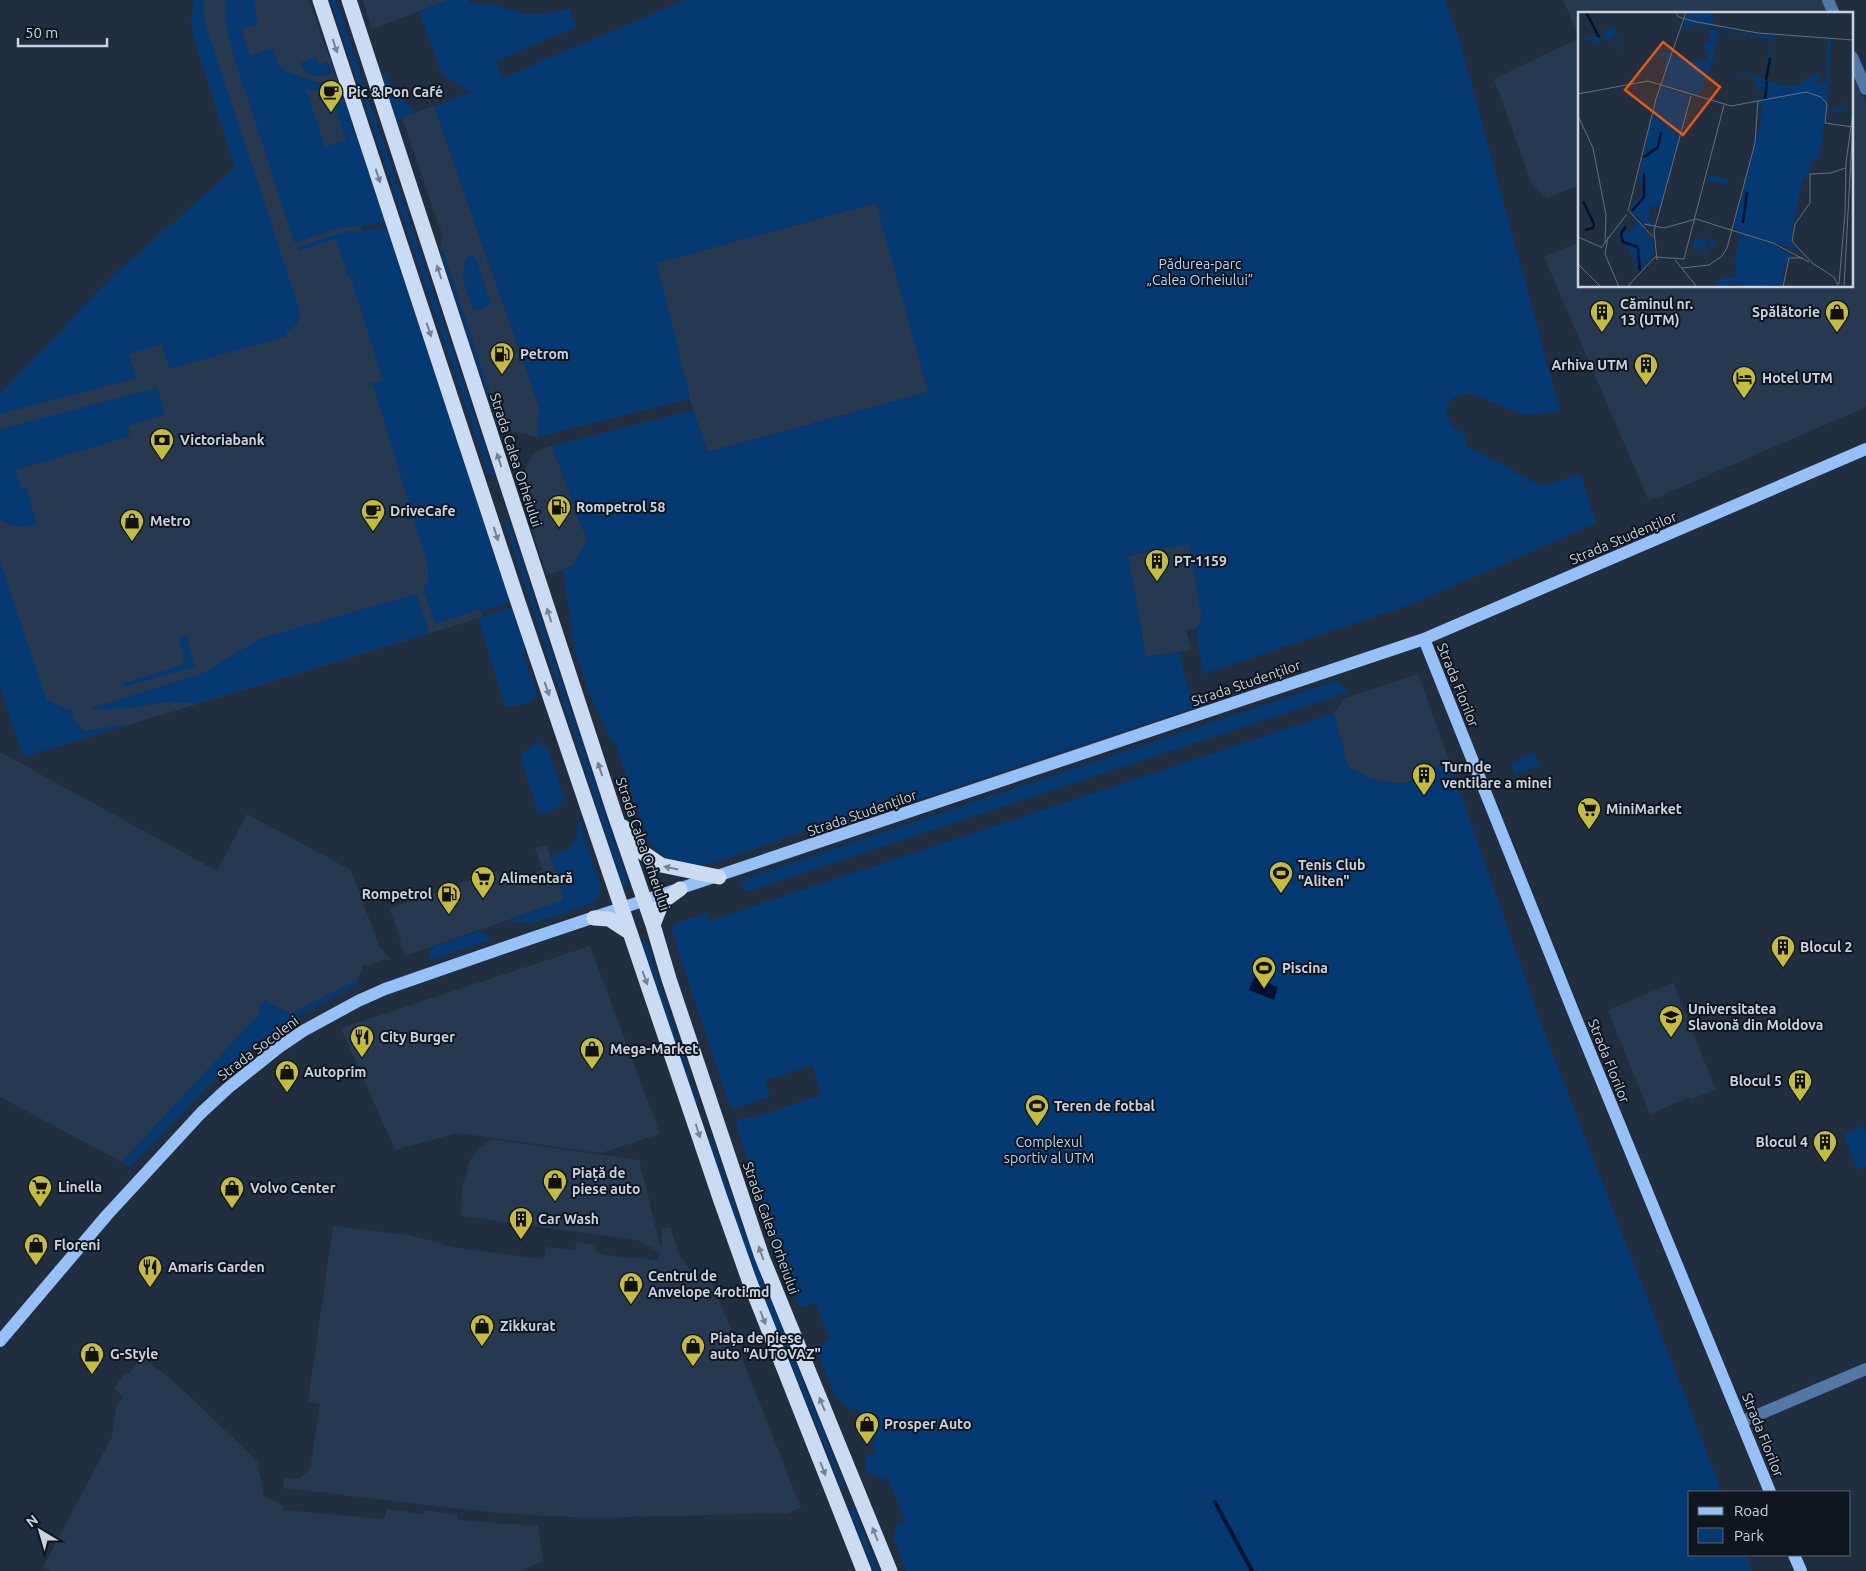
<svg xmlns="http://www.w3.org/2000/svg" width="1866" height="1571" viewBox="0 0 1866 1571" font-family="Ubuntu,sans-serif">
<rect width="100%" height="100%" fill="#202e40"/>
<!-- built -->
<path fill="#273950" d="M194,0h115l32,91 -12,-4 18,53 -12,5 148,472 -460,140 -23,-72v-291l114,-119 121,-107 -39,-123 -5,-23z
M363,0h86l-77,29z
M1563,0h259l6,14h-248v171l-34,13 -14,-14 -38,-105 85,-41z
M1852,70l14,32v305l-217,94 -105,-244 36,-15v44h272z
M434,106l106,303 -3,18 1,10 -32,-7 -11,-11 -55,-168 2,-17 -40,-116z
M877,203l51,189 -220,60 -17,-48 -35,-141z
M552,446l35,94 -13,25 -27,10 -25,-76 -1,-15 6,-20 5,-8 5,-5z
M1189,543l13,74 -6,12 -10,1 5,20 -45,7 -18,-101z
M1418,674l31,86 -44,24 -32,-4 -25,-13 -14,-54 11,-15z
M0,752l217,119 30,-57 104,56 28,76 12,14h-11l-10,6 -7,-1 -5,14 -68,35 -31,-8 2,7 -139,149 -122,-65z
M547,845l17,55 -159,56 -15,-48 108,-37 5,12 39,-13 -7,-22z
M590,946l70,188 -59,19 -144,-20 -62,17 -54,-122z
M1673,983l43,107 -25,9 -1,-2 -40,17 -42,-104z
M491,1139l148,21 22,90 1,-21 8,-2 10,29 15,20 15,1 91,231 -14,5 -195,5 -96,-5 -213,-25 1,-11 15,2 11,-10 10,-65 -12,-2 25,-176 76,9 48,13 87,11 2,-12 29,3 1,-8 19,3 1,6 7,4 54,5 4,-7 -24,-13 -176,-24 1,-28 8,-28 10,-12z
M142,1356l39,32 76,73 7,35 20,10 -1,4 101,9 3,-10 36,5 2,-4 32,5v5l81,6 5,35 -23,10h-470l-7,-4 69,-130 4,-31 7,-9 -9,-9 12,-16 3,2z"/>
<!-- green -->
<path fill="#043971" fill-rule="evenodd" d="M194,0h10l-1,9 2,13 96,293c-3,9 -7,13 -16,17l2,4 -118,33 -7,-25 -33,10 7,24 -136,36v-20l114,-119 121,-107 -39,-123 -5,-23z
M226,0h28l4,24 -17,5 9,27 23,-8 5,17 7,6 56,20 45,131 -51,7 -40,14c-15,-44 -29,-88 -43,-132 -9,-27 -31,-84 -26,-111zM306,89l25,4 15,47 -21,7z
M330,0h6l159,477 -6,-2z
M449,0h20l2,5c25,-5 35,7 59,9 14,1 26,-2 39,-5l7,18 -80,34 7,17 182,-78h760l14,38 101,373 -36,4 -56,-22c-13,2 -26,9 -20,24 1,2 2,6 3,8 4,3 10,6 14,9l1,12 76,40 38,-12 16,49 -184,81 -209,70 -7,-45 6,-12 -13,-73 -61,11 18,102 33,-5 14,56 -337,112 -43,8 -103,36 -20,4 -25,-6 1,-5 -11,-8 -10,-12 -30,-95 -3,1 -23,-50 -15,-45 -11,-78 11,-5 13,-25 -35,-94 141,-36 15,42 220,-60 -52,-189 -219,60 33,136 -152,38 -1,-10 3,-18 -106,-303 37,-14 -29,-17 -23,-64z
M313,53l4,4 -1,1 2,3 -1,1 2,3 8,-3 5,6v4c-5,6 -17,5 -24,1 -3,-2 -6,-7 -8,-10l14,-5z
M381,73l4,2 30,38 -19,8z
M387,228l124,374 -30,9 -1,-2 -45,15 -12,-35 5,-9v-14l-54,-178 -4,-4 13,-4 -33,-105h-2l-12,-36 -37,12 -1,-4 46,-15z
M443,250l55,168 12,7 2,5 -3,2 -11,-8 -3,-5 -55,-168z
M469,256h4l3,3 15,44c-4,6 -12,9 -18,6l-10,-28 2,-20z
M157,388l8,26 -37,12 2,10 -114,34 5,18 5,-1 11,37c-15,3 -25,5 -37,-5v-90z
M505,518l3,2 120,364 -1,4 -4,-2 -119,-365z
M0,560l47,140 25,11 2,8 10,12 46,-7 -107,33 -23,-72z
M416,594l13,39 -231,70 -31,-1 -39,6 -36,2v-2l109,-34 57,-34 14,-5z
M512,607l14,40 -2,10 14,38c-10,11 -19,10 -33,12l-27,-89z
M186,634l9,33 -72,20 -1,-3 60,-19 2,-7 -5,-18z
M1336,681l13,11 -604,200 -4,-12z
M1334,713l14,54 25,13 32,4 44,-24 91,261 182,471h-32v63h56l6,16h-846l-13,-33 3,-12 9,-5 -17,-43 -7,2 -2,-2 -11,-5 -3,-5 1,-12 10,-4 -18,-43 -6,1 -16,-12 -21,-51 15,-7 -15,-37 -15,5 -27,-67 -36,-114 -1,-6 3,-2 19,-2 63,-23 -9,-29 -47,16 5,15 -37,13 -4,-5 -58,-175 6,-6 30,-10 2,8z
M536,742l11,5 18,53 -17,14 -10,-1 -18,-58z
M1534,753l6,12 -25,10 -4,-11z
M576,810l24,75v9l-6,9 -61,20 -28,-2 59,-21 -13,-43c27,-11 29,-19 25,-47z
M481,930l11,10 -62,20 1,-13z
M644,939l2,2 52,162h-3l-1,-3 -52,-158z
M358,979l1,4 -54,30 -33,21 -57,45 -85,88 -8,-5 138,-149 -1,-7 6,-6 25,14z
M1862,1125l4,10v31l-9,4 -13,-36z
M711,1137l27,80 106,268 -2,3 -71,-172 -37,-95 -27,-82z
M851,1507l3,1 25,63h-5l-25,-62z"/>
<!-- water -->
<path fill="#001232" d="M1254,977l24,10 -4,13 -25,-10z"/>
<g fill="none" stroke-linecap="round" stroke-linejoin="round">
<!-- stream -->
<path stroke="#001232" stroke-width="4" d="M1215,1502l37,69"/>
<!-- minor -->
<path stroke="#5478a5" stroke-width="12" d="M1828,0l6,14
M1852,57l14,32
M1741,1422l125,-53"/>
<!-- major -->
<path stroke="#95c1f8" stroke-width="12" d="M1424,639l151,377 195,476
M0,1341l107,-126 94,-102 27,-25 50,-40 25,-17 55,-30 27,-12 153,-53 886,-297 442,-190
M1794,1555l7,16"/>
<!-- highway -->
<path stroke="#cbdcf2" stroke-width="15" d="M320,0l198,602 202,596 29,82 115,291
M349,0l266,815 38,110 16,54 93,278 128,314
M623,827l19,25 19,13 58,12
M594,918l15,1 20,13
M653,925l9,-23 18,-13"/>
</g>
<!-- one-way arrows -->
<defs><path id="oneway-solid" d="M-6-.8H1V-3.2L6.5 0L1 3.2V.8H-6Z" transform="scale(1.25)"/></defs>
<g fill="#778393">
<use href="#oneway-solid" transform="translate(335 46) rotate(72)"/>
<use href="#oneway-solid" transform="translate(378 176) rotate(72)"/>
<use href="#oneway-solid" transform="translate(439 272) rotate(-108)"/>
<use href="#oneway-solid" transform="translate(429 330) rotate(72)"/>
<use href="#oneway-solid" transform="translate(499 460) rotate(-108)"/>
<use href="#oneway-solid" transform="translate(496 534) rotate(72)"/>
<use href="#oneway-solid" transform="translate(549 615) rotate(-108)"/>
<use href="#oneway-solid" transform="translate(547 689) rotate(71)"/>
<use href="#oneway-solid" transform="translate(600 769) rotate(-108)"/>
<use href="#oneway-solid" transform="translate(671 868) rotate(-168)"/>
<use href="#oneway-solid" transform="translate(645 978) rotate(70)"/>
<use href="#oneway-solid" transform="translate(698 1131) rotate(72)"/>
<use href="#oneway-solid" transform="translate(761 1253) rotate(-110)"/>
<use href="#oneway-solid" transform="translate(763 1318) rotate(69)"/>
<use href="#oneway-solid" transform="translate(822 1404) rotate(-112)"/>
<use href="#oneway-solid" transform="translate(823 1469) rotate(69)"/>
<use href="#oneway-solid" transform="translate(875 1534) rotate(-112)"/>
</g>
<!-- icons -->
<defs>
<g id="cafe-pin" transform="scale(1.25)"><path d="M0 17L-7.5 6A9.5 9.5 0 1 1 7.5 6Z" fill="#c5bc3d" stroke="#10161e"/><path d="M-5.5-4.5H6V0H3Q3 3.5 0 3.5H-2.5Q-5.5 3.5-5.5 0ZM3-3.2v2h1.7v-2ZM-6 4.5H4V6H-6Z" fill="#111"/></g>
<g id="building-pin" transform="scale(1.25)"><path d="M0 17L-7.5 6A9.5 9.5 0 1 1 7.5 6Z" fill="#c5bc3d" stroke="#10161e"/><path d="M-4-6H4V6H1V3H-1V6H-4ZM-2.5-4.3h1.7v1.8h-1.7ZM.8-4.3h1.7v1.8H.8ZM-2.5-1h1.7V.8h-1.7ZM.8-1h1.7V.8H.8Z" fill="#111"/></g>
<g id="shop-pin" transform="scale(1.25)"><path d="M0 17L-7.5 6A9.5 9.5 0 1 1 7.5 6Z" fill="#c5bc3d" stroke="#10161e"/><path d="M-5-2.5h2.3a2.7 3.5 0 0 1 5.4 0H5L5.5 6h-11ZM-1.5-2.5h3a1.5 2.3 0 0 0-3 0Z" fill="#111"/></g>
<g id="fuel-pin" transform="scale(1.25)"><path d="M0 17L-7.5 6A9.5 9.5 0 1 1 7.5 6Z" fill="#c5bc3d" stroke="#10161e"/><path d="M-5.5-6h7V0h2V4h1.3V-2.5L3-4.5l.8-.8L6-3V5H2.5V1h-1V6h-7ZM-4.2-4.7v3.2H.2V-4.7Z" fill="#111"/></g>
<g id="hotel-pin" transform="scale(1.25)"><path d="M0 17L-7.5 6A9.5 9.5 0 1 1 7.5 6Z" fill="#c5bc3d" stroke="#10161e"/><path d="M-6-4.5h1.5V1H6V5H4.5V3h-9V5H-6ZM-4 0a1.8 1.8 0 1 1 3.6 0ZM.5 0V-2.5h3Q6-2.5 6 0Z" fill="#111"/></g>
<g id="bank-pin" transform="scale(1.25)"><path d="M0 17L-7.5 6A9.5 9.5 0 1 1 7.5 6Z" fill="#c5bc3d" stroke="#10161e"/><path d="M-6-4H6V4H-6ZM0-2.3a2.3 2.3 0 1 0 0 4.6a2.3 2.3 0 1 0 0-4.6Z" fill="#111"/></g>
<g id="supermarket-pin" transform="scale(1.25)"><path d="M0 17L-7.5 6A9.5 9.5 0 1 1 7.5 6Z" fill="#c5bc3d" stroke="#10161e"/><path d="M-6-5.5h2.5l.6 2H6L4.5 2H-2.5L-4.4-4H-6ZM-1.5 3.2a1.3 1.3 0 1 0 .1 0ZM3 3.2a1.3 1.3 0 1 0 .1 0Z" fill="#111"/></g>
<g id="stadium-pin" transform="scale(1.25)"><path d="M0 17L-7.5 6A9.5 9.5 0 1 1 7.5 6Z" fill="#c5bc3d" stroke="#10161e"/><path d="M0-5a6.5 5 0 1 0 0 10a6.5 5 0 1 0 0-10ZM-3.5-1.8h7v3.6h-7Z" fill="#111"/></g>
<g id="university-pin" transform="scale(1.25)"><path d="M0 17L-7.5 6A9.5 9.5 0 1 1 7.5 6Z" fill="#c5bc3d" stroke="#10161e"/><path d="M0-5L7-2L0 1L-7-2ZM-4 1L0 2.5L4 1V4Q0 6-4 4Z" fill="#111"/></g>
<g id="restaurant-pin" transform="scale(1.25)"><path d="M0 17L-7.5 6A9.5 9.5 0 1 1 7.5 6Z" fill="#c5bc3d" stroke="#10161e"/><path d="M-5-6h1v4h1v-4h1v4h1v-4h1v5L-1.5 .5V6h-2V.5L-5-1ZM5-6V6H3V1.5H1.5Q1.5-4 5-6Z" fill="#111"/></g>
</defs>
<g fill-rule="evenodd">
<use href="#cafe-pin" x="331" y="92"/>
<use href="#building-pin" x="1602" y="312"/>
<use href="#shop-pin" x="1837" y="312"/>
<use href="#fuel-pin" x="502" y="354"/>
<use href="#building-pin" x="1646" y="365"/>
<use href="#hotel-pin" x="1744" y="378"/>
<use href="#bank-pin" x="162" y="440"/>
<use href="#fuel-pin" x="559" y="507"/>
<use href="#cafe-pin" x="373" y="511"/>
<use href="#shop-pin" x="132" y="521"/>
<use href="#building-pin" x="1157" y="561"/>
<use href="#building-pin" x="1424" y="775"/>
<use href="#supermarket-pin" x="1589" y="809"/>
<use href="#stadium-pin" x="1281" y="873"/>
<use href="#supermarket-pin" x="483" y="878"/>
<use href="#fuel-pin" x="449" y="894"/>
<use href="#building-pin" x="1783" y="947"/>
<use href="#stadium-pin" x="1264" y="968"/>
<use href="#university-pin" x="1671" y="1017"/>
<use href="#restaurant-pin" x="362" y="1037"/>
<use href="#shop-pin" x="592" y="1049"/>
<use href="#shop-pin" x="287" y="1072"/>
<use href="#building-pin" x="1800" y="1081"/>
<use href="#stadium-pin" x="1037" y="1106"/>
<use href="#building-pin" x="1825" y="1142"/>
<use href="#shop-pin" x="555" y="1181"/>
<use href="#supermarket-pin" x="40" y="1187"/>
<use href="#shop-pin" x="232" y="1188"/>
<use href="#building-pin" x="521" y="1219"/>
<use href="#shop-pin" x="36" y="1245"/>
<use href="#restaurant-pin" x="150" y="1267"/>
<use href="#shop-pin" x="631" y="1284"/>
<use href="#shop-pin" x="482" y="1326"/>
<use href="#shop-pin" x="693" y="1346"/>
<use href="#shop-pin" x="92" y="1354"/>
<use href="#shop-pin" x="867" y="1424"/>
</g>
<g text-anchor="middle" stroke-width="4" stroke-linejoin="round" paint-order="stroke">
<!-- poi labels -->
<g font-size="14" font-weight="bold" fill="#cad3de" stroke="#10161e" text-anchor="start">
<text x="348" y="97">Pic &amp; Pon Café</text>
<text x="1620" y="309">Căminul nr.<tspan x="1620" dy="16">13 (UTM)</tspan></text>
<text x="1820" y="317" text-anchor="end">Spălătorie</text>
<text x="520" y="359">Petrom</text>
<text x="1628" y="370" text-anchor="end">Arhiva UTM</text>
<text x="1762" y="383">Hotel UTM</text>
<text x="180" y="445">Victoriabank</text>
<text x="576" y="512">Rompetrol 58</text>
<text x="390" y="516">DriveCafe</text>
<text x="150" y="526">Metro</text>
<text x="1174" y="566">PT-1159</text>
<text x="1442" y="772">Turn de<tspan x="1442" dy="16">ventilare a minei</tspan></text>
<text x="1606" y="814">MiniMarket</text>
<text x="1298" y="870">Tenis Club<tspan x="1298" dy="16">"Aliten"</tspan></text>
<text x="500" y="883">Alimentară</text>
<text x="432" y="899" text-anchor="end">Rompetrol</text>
<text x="1800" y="952">Blocul 2</text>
<text x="1282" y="973">Piscina</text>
<text x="1688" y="1014">Universitatea<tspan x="1688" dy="16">Slavonă din Moldova</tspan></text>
<text x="380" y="1042">City Burger</text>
<text x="610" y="1054">Mega-Market</text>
<text x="304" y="1077">Autoprim</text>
<text x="1782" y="1086" text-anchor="end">Blocul 5</text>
<text x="1054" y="1111">Teren de fotbal</text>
<text x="1808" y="1147" text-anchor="end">Blocul 4</text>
<text x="572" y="1178">Piață de<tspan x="572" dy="16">piese auto</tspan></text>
<text x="58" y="1192">Linella</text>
<text x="250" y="1193">Volvo Center</text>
<text x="538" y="1224">Car Wash</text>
<text x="54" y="1250">Floreni</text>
<text x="168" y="1272">Amaris Garden</text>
<text x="648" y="1281">Centrul de<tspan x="648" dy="16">Anvelope 4roti.md</tspan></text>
<text x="500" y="1331">Zikkurat</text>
<text x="710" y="1343">Piața de piese<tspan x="710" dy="16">auto "AUTOVAZ"</tspan></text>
<text x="110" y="1359">G-Style</text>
<text x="884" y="1429">Prosper Auto</text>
</g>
<!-- park labels -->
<g font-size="14" fill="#b7d4f9" stroke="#10161e">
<text x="1200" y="269">Pădurea-parc<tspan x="1200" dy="16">„Calea Orheiului”</tspan></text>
<text x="1049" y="1147">Complexul<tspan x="1049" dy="16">sportiv al UTM</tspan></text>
</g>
<!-- street labels -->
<g font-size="14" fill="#cad3de" stroke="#10161e">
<text transform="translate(516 460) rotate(72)" y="5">Strada Calea Orheiului</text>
<text transform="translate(1623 538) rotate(-23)" y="5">Strada Studenților</text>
<text transform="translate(1246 683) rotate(-19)" y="5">Strada Studenților</text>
<text transform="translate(1458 685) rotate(68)" y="5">Strada Florilor</text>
<text transform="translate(862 813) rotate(-19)" y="5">Strada Studenților</text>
<text transform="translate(643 844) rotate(71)" y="5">Strada Calea Orheiului</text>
<text transform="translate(258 1048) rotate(-37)" y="5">Strada Socoleni</text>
<text transform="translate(1609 1061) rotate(68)" y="5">Strada Florilor</text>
<text transform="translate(771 1228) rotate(70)" y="5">Strada Calea Orheiului</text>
<text transform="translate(1763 1435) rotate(68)" y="5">Strada Florilor</text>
</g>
</g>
<!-- overview -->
<g transform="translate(1578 12)">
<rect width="275" height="275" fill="#202e40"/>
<path d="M109,0h27l-2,13 -26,-7zM107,7l50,12h-6l6,2 39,3 -8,44 10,3 4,-15 -3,17 5,1h16l8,-9 8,1v-6l5,4 -1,7 8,1 2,-15 -4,2 4,-4 -2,-2 2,-25 -20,-2 23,1 -4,71 4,-1 11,1 1,-7h3l-3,8 8,2 -24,-2 -2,11 6,2 -6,-2 -6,36 -8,4 -2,16 -6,-1 -13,63 16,17 -8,-7 -65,-21 3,-2 -2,-2 25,-99 4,-24 -4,8 -1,-9 12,-2h-6l-2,-12 -4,1v9l5,2 -5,1 -4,-23 -15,-3 -4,5 2,-7 -13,-2 38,7 4,3 1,-21 6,-19 -39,-6 -9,-3 4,-1 -29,-7 21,7 -28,-6 -10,9zM33,8l6,11 2,8 -5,-4 -3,3 7,11 3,-7v5l-4,4 -5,-11h-5l-3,-5 -5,5 1,7 -1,-5 -7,1 1,-4 -6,1 1,5 -4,-7 18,-2 2,-5 10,-3zM132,17l8,2 -6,33 -6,-2 2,-11 -5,-2 1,-6 6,1zM93,34v15l5,-8 4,5 22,5 1,-3 8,6 -10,26 -4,-2 2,6 -15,-4 1,-6 -2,4 -20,-5 8,-22 -8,9 -17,-6 4,-11 16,-2zM81,44l9,2 -6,12 -14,-3 2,-9zM83,75l27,8 1,5 -29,108 -7,-3 -3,4 -2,11 7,6 -9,-2 -17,-14 7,-11h4l6,-15 -8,-2 11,-55 8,3 -8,-4zM130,162l20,5 -2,6 -19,-5zM60,209l15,21 1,10 -4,10 -5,-1 1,3 -6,8 -6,-8 5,-4 -7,3 1,-6 -6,-7 3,-1 -1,-3h-5l-4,-9 4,-9 -1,-5 3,3 -1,4 6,2zM162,221l30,10 23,13 -9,8 -2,23 -2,-3 -33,3 -10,-4 -20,4 -1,-7 21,-4 -2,-15zM117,225l13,5 2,-4 6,3 -12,14 -2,-4 7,-4v-4l-13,8 5,-7 -6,6 -3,-2z" fill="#043971" fill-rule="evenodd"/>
<path fill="none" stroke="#001232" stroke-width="2.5" d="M8,0l13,25M188,68l4,-22M187,87l2,-18M66,145l14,-10 3,-15M5,189l11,23 -1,4 -8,2M54,199l12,-14v-24M165,211l4,-31M48,214l-5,8 2,8 15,5M60,236l2,23"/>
<path fill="none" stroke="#64707f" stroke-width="1" d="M98,0l2,5 19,5M119,10l61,11 95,7M0,82l70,-13 83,25 75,-14 15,5 6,7 -2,19 28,4M0,104l15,32 13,67 -1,27M50,199l28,-112 30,-87M51,199l24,26M66,212l20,4 32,-9 77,24 36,19M0,225l23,10M30,225l-3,17 14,33M23,236l26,-34M77,245l29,2 40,-154M79,248l-3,-29 37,-135M97,248l22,27M234,251l-20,-22 3,-17 15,-21v-29l21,-1 14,-5M234,251l22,14 5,10M0,252l23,23M104,256l27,-3 13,-9 5,-8 28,-105 3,-43M261,272l6,-71 1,-50 7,-51M49,275l28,-30M205,275l6,-29h14M266,275l9,-167"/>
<path fill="#e8590c" fill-opacity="0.15" stroke="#e8590c" stroke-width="2.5" d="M85,30l57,45 -37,48 -58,-45z"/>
<rect width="275" height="275" fill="none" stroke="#cad3de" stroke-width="2.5"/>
</g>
<!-- legend -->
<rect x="1688" y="1491" width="162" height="65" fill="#10161e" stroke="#5a626b"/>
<rect x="1698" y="1507" width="25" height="8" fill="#95c1f8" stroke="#5a626b"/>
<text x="1734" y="1516" font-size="15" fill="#cad3de">Road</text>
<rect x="1698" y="1528" width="25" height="15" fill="#043971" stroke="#5a626b"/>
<text x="1734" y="1541" font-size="15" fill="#cad3de">Park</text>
<!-- north arrow -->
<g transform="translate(40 1531) rotate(322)" stroke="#10161e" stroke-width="4" paint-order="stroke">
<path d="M0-4L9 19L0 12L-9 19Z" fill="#cad3de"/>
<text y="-8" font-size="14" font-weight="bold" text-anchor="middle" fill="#cad3de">N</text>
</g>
<!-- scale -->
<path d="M18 38v8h89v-8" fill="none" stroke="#cad3de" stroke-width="2.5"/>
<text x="25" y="38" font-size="15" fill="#cad3de" stroke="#10161e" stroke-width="4" paint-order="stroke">50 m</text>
</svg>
